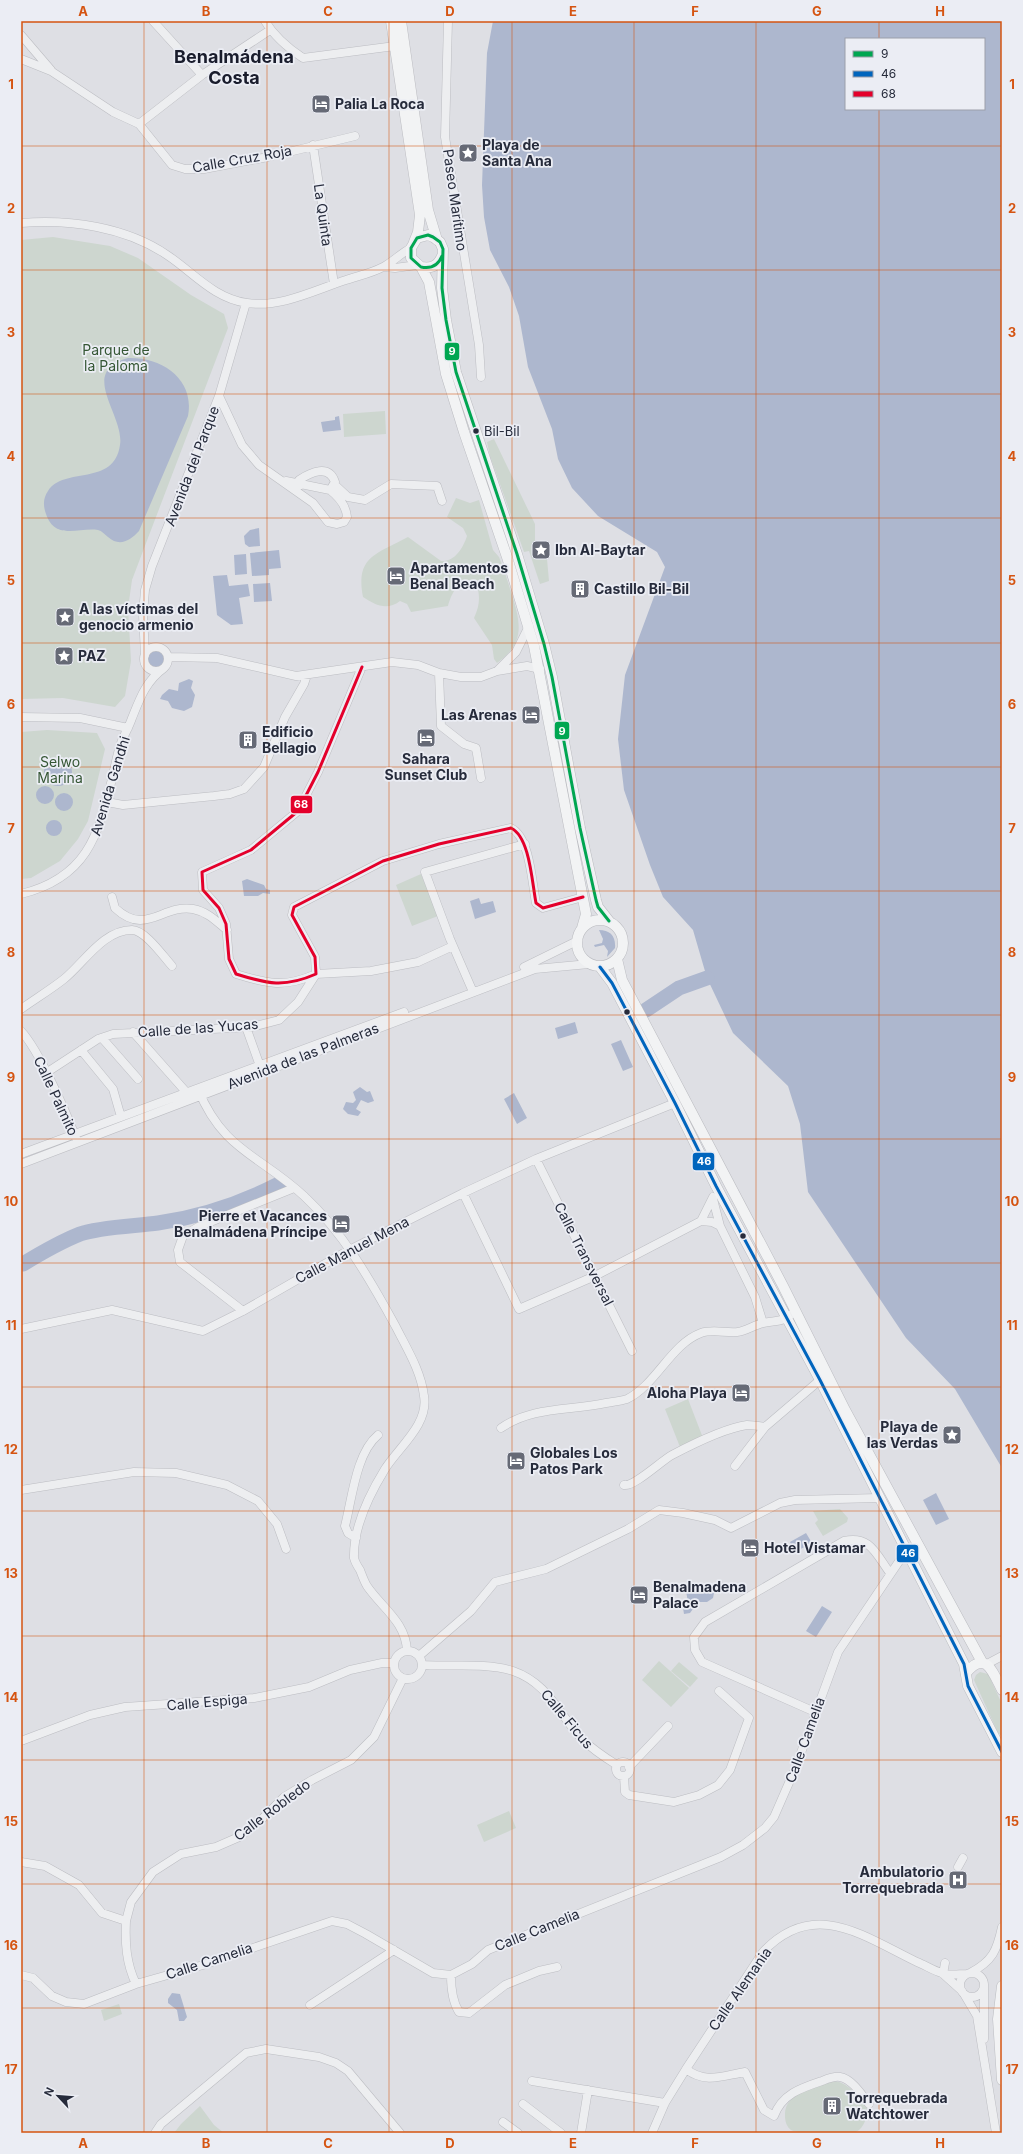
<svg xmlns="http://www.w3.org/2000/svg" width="1023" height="2154" viewBox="0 0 1023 2154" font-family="Inter,sans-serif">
<rect width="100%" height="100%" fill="#dedfe4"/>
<!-- green -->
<path fill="#cdd6cf" d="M53,237l57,9 28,12 53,37 33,19 4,14 -96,252 -4,28 3,53 -6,35 -10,11 -52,-9 -42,1v-459z
M385,411l1,23 -42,3 -1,-23z
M494,439l41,85v18l4,11 8,6 2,22 -9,3 -11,-33 -5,1 -34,-96 -3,-14z
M456,498l14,5 9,-3 14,50 6,7c5,12 9,25 13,38 9,29 13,48 -15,68l-3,-4 -2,-14 -18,-27c6,-13 6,-21 3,-33 -18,-8 -25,7 -29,21l-37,6 -4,-8 -7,-3c-13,10 -25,4 -37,-4 -8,-41 14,-43 45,-60l33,24c14,1 22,-13 26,-25l-4,-8 -16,-11z
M47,730l50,3 8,16 -17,72 -10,18 -18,22 -29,17 -10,1v-147z
M421,874l17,42 -26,10 -16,-41z
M688,1399l15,39 -23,9 -15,-38z
M840,1509l8,9 -1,4 -24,14 -8,-13 3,-3 -5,-9z
M659,1661l30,27 -18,19 -29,-27z
M679,1662l19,16 -8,9 -19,-16z
M980,1672l8,2 14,30v32l-4,-3 -24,-53 2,-5z
M509,1811l7,17 -32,14 -7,-17z
M119,2004l3,10 -18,7 -3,-11z
M833,2081c14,0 26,16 34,27 0,9 -2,19 -11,24 -8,4 -57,2 -65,-2 -4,-3 -6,-8 -6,-14 -1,-24 29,-29 48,-35z
M200,2106l14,19 10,8h-50l7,-9z"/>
<!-- water -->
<path fill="#adb7ce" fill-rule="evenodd" d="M493,21h509v1447l-47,-79 -49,-51 -98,-146 -8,-68 -12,-38 -55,-53 -26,-55 -14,-48 -30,-33 -13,-32 -26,-75 -6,-51 7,-64 40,-108 -8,-15 -59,-36 -26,-28 -14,-29 -6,-30 -24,-62 -9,-51 -10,-29 -19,-37 -6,-33 -2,-32 5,-132zM846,39h138v70h-138z
M128,358c34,-1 67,21 60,58l-49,115c-9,10 -20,16 -31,6 -4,-3 -6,-6 -10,-7 -19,-3 -43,11 -52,-16 -3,-8 -3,-16 2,-23 16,-25 66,-4 72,-46 5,-30 -43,-73 8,-87z
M339,416l2,14 -18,2 -2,-10 14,-2v-3z
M259,528l1,18 -11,1 -4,-3 -1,-8 6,-6z
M279,550l2,18 -12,1v6l-17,1 -2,-23z
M246,554l1,20 -12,1 -1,-20z
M227,575l2,11 19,-2 2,12 -11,2 4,26 -12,1 -14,-10 -4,-39z
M270,583l2,18 -18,1 -1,-18z
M147 658a10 10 0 1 1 20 0a10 10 0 1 1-20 0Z
M189,679l4,2 -2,7 4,7 -3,12 -8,4 -12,-3 -4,-7 -8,-2 2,-4 7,-6 9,2 1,-8z
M44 772a14 14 0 1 1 28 0a14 14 0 1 1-28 0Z
M36 795a9 9 0 1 1 18 0a9 9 0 1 1-18 0Z
M55 802a9 9 0 1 1 18 0a9 9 0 1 1-18 0Z
M46 828a8 8 0 1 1 16 0a8 8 0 1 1-16 0Z
M247,879l17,6 2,4 4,1v4l-7,-1 -5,3h-14l-2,-15z
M479,898l2,6 12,-3 3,11 -21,7 -5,-18z
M599,930c11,0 17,6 16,18l-8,9 1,-6 -4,-6 -9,2 -1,-2 8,-2 1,-4z
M575,1022l3,11 -20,6 -3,-11z
M621,1040l12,27 -10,4 -12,-27z
M360,1087l7,5 3,-1 4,10 -6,2 -7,-3 -5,9 5,3 -3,4 -10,-2 -5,-5 3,-7 7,1 3,-3 -3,-8z
M514,1093l13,25 -10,6 -13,-25z
M936,1493l13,26 -13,6 -13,-25z
M806,1533l6,10 -17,9 -5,-10z
M705,1587l7,2 2,4 -1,5 -6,4h-9l-8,11 -6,1 -1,-6 5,-6 -2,-11 5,-3 6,5z
M822,1606l10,6 -16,25 -10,-6z
M172,1993l8,1 7,23 -3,4h-5l-2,-11 -9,-7v-4z"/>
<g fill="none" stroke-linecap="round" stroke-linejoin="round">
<!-- river -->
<path stroke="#adb7ce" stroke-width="15" d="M646,1010l33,-22 28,-10
M23,1264c18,-11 37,-22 57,-30 19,-7 56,-8 78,-11 42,-6 84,-20 121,-39"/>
<!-- minor casing -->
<g stroke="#bcbdc2" stroke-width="9">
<path id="minor" d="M153,21l49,54
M265,21c9,15 23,27 38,37l92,-12
M448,21l-3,116 34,208 2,32
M21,35l30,35
M21,59l30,12 62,41 26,12 33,41 13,4h19l64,-12 87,-21
M139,124l63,-49 68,-45
M313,145l21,139
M21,223c49,-4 105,4 146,32 26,17 46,43 80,48 34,5 68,-13 99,-23 12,-4 26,-7 37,-13 10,-5 18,-14 28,-19
M384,267l11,1 22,-3
M219,396l23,49 17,20 54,38 15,19 9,2 7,-2 3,-5c-1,-12 -8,-20 -17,-27
M286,481l44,9 5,-8c-6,-18 -24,-10 -36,-2l2,5
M335,485l13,12 17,3 26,-16 46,2 5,15
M529,626l-13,26 -19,19 30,-5 13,3
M144 659a12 12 0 1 1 24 0a12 12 0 1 1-24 0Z
M145,655l-2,-41 2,-24 7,-24 67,-170 27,-93
M169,657l48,1 79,18 96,-14 26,3 21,8 22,4h20l16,-6
M362,667l-44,105 -20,39 -47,39 -49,22 1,18 16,18 7,16 3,35 7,15c32,10 48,14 80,0l-1,-17 -23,-42 2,-8 89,-46 56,-17 72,-16c19,9 21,55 25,75l7,5 40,-11
M439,673l2,53 23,18 12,4 5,30
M21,717l59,1 48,10
M107,802l16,3 91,-9 16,-2 14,-5 20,-22 21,-50 19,-33 3,-9
M21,894c65,-16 77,-57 91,-115 3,-12 5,-25 9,-36 3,-8 8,-16 11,-25 8,-20 14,-37 32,-50
M112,897l3,11c31,29 47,-4 78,1 15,3 23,12 34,21
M524,967l53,-26
M473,992l-23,-53 -25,-67 100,-28
M21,1009c14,-10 29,-19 43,-30 20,-16 39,-49 68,-49 13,0 31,26 40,36
M246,1027l14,39
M21,1031c18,19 45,81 55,107
M133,1032l54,61
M102,1038l36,41
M81,1050l32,39 8,28
M46,1073l52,-34 15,-5 139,-7 27,-7 19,-18 18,-28 55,-3 47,-9 35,-16
M198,1089c25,62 62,66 106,107 39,36 67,85 92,131 11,22 25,44 28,69 5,28 -25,51 -39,73 -16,26 -32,58 -31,89 1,4 4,9 6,12 2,5 4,11 7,16 15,22 39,36 40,65
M21,1154l383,-142
M536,1159l96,192
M21,1164l514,-195 54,-5
M463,1193l56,116 76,-33 106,-55
M713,1197l-12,24 11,1 8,4
M713,1199l7,27 35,71 8,26
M243,1311l-63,-49 -2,-12 5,-14 15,-9 96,-39
M21,1329l91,-19 91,21 40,-20 106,-61 114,-57 73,-34 139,-56
M501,1428c32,-22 69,-17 105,-25 6,-1 15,-2 21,-4 29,-14 44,-55 74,-66 11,-4 24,0 36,-1 9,-1 17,-7 26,-9 15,-3 20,0 32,-12
M735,1466l30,-39
M624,1485c10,2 37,-24 48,-30 19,-10 54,-27 75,-30 5,0 12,1 18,2l55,-47
M21,1490l113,-18 42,1 51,12 31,16 19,23 9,25
M356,1538l-8,-5 -3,-7c7,-27 11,-73 33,-91
M394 1665a14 14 0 1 1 28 0a14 14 0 1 1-28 0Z
M419,1656l52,-45 24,-29 51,-13 82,-40 31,-19 24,3 32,7 16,8 49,-25 15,-3 84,-2
M987,1664l15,-8
M422,1665c28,2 64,-3 91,6 35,12 45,42 68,67 11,11 23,19 36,27
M815,1712l-113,-50 -7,-12 -1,-13 11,-15 139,-81c26,-6 32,13 46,32
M21,1741l69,-26 35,-8 129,-9 55,-11 41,-17 32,-7h12
M616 1769a7 7 0 1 1 14 0a7 7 0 1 1-14 0Z
M629,1767l39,-41
M624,1776l1,16 4,3 45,7 25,-7 19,-10 12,-15 19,-52 -30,-27
M21,1862l24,4 34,19 23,28 24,8c-1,22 0,42 10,63
M958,1867l5,-9
M126,1921l5,-19 22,-30 28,-18 35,-7 23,-10 20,-15 25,-25 28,-17 39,-20 23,-23 29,-59
M970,1973c23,-12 27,-23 32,-46
M960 1985a12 12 0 1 1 24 0a12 12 0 1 1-24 0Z
M943,1974l19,17
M943,1974l2,-11
M21,1975l12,3 19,18 14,6 18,2 52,-20 67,-19 129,-44 15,3 19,10 67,39 18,2 21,-11 16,-14 233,-93 22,-12 22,-17 9,-11 21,-48 43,-117 68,-101
M451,1975c0,13 1,26 8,37l10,1 36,-28 34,-14 18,-4
M984,1984v55
M964,1994l13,22 19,117
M310,2005l84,-55
M686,2069c19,15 36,7 59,3l19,38 10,6c8,-22 27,-28 48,-35 5,-2 12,-5 18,-4 12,2 22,18 29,27
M532,2081l133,22
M523,2104l38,29
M503,2122l15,11
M155,2133l6,-9 85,-71 20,-4 53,8 17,6 12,8 52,62
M581,2133l7,-43
M652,2133l13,-30 21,-34 77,-117c51,-54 100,-16 154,10 8,3 17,9 25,11 7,3 17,1 25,1"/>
</g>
<!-- major casing -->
<g stroke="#bbbcc1" stroke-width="11">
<path id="major" d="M391,21l29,194 -2,17 -4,10
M401,21l27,189 9,30
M442,256c-4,10 -11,13 -21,11l-10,-9v-10l6,-10 11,-3 5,2 7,5 3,7 -1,39 4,32 10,52 61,182 27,90 8,33 28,151 16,72 2,7 11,14
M421,267l8,15 17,92 18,58 43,125 27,89 52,268 -4,14
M577 943a23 23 0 1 1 46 0a23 23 0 1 1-46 0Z
M617,959l5,21 161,306 62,124 137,252
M600,967l12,16 63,120 41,83 104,194 144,284 4,22 34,66
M966,1673c20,-24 27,0 36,17
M1002,1986l-4,33 4,61"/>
</g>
<!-- minor -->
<use href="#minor" stroke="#edeef0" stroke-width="8"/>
<!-- major -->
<use href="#major" stroke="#f2f3f4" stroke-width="10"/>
<!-- bus-1 casing -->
<g stroke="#ebedf4" stroke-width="6">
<path id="bus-1" d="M442,256c-4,10 -11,13 -21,11l-10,-9v-10l6,-10 11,-3 5,2 7,5 3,7 -1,39 4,32 10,52 61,182 27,90 8,33 28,151 16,72 2,7 11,14"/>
</g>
<!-- bus-2 casing -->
<g stroke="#ebedf4" stroke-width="6">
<path id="bus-2" d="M600,967l12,16 63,120 41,83 104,194 144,284 4,22 34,66"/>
</g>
<!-- bus-3 casing -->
<g stroke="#ebedf4" stroke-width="6">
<path id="bus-3" d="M362,667l-44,105 -20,39 -47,39 -49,22 1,18 16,18 7,16 3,35 7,15c32,10 48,14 80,0l-1,-17 -23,-42 2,-8 89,-46 56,-17 72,-16c19,9 21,55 25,75l7,5 40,-11"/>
</g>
<!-- bus-1 -->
<use href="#bus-1" stroke="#00a651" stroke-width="3"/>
<!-- bus-2 -->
<use href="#bus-2" stroke="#0065bd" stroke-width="3"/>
<!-- bus-3 -->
<use href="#bus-3" stroke="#e4002b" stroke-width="3"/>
</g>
<!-- grid -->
<path fill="none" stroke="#d55411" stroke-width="1" stroke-opacity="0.55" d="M144,21v2112M267,21v2112M389,21v2112M512,21v2112M634,21v2112M756,21v2112M879,21v18M879,109v2024M21,146h981M21,270h981M21,394h981M21,518h981M21,643h981M21,767h981M21,891h981M21,1015h981M21,1139h981M21,1263h981M21,1387h981M21,1511h981M21,1636h981M21,1760h981M21,1884h981M21,2008h981"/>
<!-- icons -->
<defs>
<g id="hotel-square" transform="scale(1)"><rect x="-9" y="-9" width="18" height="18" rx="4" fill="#666a76" stroke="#ebedf4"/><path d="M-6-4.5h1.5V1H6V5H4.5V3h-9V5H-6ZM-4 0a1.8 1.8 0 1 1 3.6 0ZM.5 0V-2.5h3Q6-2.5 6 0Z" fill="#fff"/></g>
<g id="sight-square" transform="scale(1)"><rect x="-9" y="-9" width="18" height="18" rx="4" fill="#666a76" stroke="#ebedf4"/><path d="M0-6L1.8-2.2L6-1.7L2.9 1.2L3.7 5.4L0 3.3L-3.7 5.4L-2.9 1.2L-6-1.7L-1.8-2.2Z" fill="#fff"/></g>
<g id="building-square" transform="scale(1)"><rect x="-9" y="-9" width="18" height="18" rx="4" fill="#666a76" stroke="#ebedf4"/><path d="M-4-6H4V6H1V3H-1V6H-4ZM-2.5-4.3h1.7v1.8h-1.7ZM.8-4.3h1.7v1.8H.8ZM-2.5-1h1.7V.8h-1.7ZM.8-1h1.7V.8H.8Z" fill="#fff"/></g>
<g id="hospital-square" transform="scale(1)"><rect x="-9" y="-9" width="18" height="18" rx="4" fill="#666a76" stroke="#ebedf4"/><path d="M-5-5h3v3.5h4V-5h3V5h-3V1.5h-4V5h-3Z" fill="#fff"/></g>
</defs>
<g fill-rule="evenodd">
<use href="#hotel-square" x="321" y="104"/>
<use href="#sight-square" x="468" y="153"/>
<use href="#sight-square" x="541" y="550"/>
<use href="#hotel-square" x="396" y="576"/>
<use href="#building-square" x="580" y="589"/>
<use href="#sight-square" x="65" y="617"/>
<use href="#sight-square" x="64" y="656"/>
<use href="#hotel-square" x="531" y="715"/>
<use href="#hotel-square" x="426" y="738"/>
<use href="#building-square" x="248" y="740"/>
<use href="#hotel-square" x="341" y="1224"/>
<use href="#hotel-square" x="741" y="1393"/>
<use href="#sight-square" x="952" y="1435"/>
<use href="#hotel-square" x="516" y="1461"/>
<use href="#hotel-square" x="750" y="1548"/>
<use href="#hotel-square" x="639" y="1595"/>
<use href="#hospital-square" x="958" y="1880"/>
<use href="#building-square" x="832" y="2106"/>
</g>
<!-- markers -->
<g fill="#262b3b" stroke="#ebedf4" stroke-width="1.5">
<circle cx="476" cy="431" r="3.5"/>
<circle cx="627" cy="1012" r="3.5"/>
<circle cx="743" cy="1236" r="3.5"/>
</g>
<g text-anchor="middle" stroke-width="3.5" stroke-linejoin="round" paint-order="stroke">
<!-- bus labels -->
<g font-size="13" fill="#262b3b" stroke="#ebedf4" text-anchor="start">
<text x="484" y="436">Bil-Bil</text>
</g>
<!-- poi labels -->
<g font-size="14" font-weight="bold" fill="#262b3b" stroke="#ebedf4" text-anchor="start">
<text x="335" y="109">Palia La Roca</text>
<text x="482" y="150">Playa de<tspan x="482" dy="16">Santa Ana</tspan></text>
<text x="555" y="555">Ibn Al-Baytar</text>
<text x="410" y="573">Apartamentos<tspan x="410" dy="16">Benal Beach</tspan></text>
<text x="594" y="594">Castillo Bil-Bil</text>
<text x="79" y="614">A las víctimas del<tspan x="79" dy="16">genocio armenio</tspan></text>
<text x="78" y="661">PAZ</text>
<text x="517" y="720" text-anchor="end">Las Arenas</text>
<text x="262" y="737">Edificio<tspan x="262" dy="16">Bellagio</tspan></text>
<text x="426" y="764" text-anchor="middle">Sahara<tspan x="426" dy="16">Sunset Club</tspan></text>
<text x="327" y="1221" text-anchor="end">Pierre et Vacances<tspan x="327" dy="16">Benalmádena Príncipe</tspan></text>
<text x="727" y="1398" text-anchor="end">Aloha Playa</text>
<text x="938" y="1432" text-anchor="end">Playa de<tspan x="938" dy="16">las Verdas</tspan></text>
<text x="530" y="1458">Globales Los<tspan x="530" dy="16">Patos Park</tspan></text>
<text x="764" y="1553">Hotel Vistamar</text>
<text x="653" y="1592">Benalmadena<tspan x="653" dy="16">Palace</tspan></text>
<text x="944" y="1877" text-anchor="end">Ambulatorio<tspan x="944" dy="16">Torrequebrada</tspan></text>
<text x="846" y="2103">Torrequebrada<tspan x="846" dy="16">Watchtower</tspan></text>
</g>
<!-- street labels -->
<g font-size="14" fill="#262b3b" stroke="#ebedf4">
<text transform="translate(242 159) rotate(-10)" y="5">Calle Cruz Roja</text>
<text transform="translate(455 200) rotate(82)" y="5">Paseo Marítimo</text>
<text transform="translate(323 215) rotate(82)" y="5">La Quinta</text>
<text transform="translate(192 466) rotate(-69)" y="5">Avenida del Parque</text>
<text transform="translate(110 786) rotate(-73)" y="5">Avenida Gandhi</text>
<text transform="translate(198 1028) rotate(-4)" y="5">Calle de las Yucas</text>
<text transform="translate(303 1056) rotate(-21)" y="5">Avenida de las Palmeras</text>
<text transform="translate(56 1096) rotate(65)" y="5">Calle Palmito</text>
<text transform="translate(352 1250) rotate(-28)" y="5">Calle Manuel Mena</text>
<text transform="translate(584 1254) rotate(63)" y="5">Calle Transversal</text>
<text transform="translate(207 1702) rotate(-5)" y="5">Calle Espiga</text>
<text transform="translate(567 1719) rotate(50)" y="5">Calle Ficus</text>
<text transform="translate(805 1740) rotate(-70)" y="5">Calle Camelia</text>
<text transform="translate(272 1810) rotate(-37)" y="5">Calle Robledo</text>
<text transform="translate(537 1930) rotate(-22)" y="5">Calle Camelia</text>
<text transform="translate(209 1961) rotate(-18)" y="5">Calle Camelia</text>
<text transform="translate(740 1989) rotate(-55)" y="5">Calle Alemania</text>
</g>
<!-- park labels -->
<g font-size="14" fill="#355634" stroke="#ebedf4">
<text x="116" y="355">Parque de<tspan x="116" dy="16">la Paloma</tspan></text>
<text x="60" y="767">Selwo<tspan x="60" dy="16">Marina</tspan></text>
</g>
<!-- district labels -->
<g font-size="18" font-weight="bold" fill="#191c2c" stroke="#ebedf4">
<text x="234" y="63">Benalmádena<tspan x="234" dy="21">Costa</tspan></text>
</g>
</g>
<g stroke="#ebedf4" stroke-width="1.5">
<rect x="444" y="342" width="16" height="19" rx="4" fill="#00a651"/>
<rect x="554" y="721" width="16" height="19" rx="4" fill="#00a651"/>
<rect x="290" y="795" width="23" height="19" rx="4" fill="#e4002b"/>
<rect x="692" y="1152" width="23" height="19" rx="4" fill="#0065bd"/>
<rect x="896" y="1544" width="23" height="19" rx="4" fill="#0065bd"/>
</g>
<g font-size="11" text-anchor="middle" font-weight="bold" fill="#fff">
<text x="452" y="355">9</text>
<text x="562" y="735">9</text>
<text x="301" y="808">68</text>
<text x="704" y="1165">46</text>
<text x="908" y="1557">46</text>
</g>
<!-- border -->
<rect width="1023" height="2154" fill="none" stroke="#ebedf4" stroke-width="44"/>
<!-- legend -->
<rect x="845" y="38" width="140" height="72" fill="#ebedf4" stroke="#9c9faa"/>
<rect x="853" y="51" width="20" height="6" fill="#00a651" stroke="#9c9faa"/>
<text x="881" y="58" font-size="12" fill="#262b3b">9</text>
<rect x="853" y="71" width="20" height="6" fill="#0065bd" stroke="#9c9faa"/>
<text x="881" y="78" font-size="12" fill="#262b3b">46</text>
<rect x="853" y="91" width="20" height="6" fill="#e4002b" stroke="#9c9faa"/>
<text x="881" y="98" font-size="12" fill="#262b3b">68</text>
<!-- north arrow -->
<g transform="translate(58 2096) rotate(296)" stroke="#ebedf4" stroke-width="3" paint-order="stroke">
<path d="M0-3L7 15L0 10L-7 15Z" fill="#262b3b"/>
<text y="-6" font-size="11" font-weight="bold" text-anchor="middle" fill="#262b3b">N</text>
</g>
<rect x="22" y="22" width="979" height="2110" fill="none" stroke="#d55411" stroke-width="1.5"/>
<g font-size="13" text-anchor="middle" font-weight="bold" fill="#d55411">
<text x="83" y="16">A</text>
<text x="206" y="16">B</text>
<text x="328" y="16">C</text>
<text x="450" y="16">D</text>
<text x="573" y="16">E</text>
<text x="695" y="16">F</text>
<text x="817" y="16">G</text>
<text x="940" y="16">H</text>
<text x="11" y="89">1</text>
<text x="1012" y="89">1</text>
<text x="11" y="213">2</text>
<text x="1012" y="213">2</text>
<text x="11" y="337">3</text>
<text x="1012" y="337">3</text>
<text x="11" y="461">4</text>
<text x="1012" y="461">4</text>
<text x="11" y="585">5</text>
<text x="1012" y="585">5</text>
<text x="11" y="709">6</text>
<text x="1012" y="709">6</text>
<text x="11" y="833">7</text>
<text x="1012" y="833">7</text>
<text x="11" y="957">8</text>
<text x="1012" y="957">8</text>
<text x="11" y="1082">9</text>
<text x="1012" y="1082">9</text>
<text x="11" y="1206">10</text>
<text x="1012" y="1206">10</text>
<text x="11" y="1330">11</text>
<text x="1012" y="1330">11</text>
<text x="11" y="1454">12</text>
<text x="1012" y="1454">12</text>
<text x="11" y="1578">13</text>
<text x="1012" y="1578">13</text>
<text x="11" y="1702">14</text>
<text x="1012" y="1702">14</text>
<text x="11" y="1826">15</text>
<text x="1012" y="1826">15</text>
<text x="11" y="1950">16</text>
<text x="1012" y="1950">16</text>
<text x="11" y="2074">17</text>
<text x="1012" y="2074">17</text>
<text x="83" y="2148">A</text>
<text x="206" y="2148">B</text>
<text x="328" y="2148">C</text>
<text x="450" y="2148">D</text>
<text x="573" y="2148">E</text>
<text x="695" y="2148">F</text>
<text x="817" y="2148">G</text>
<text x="940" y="2148">H</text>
</g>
</svg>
